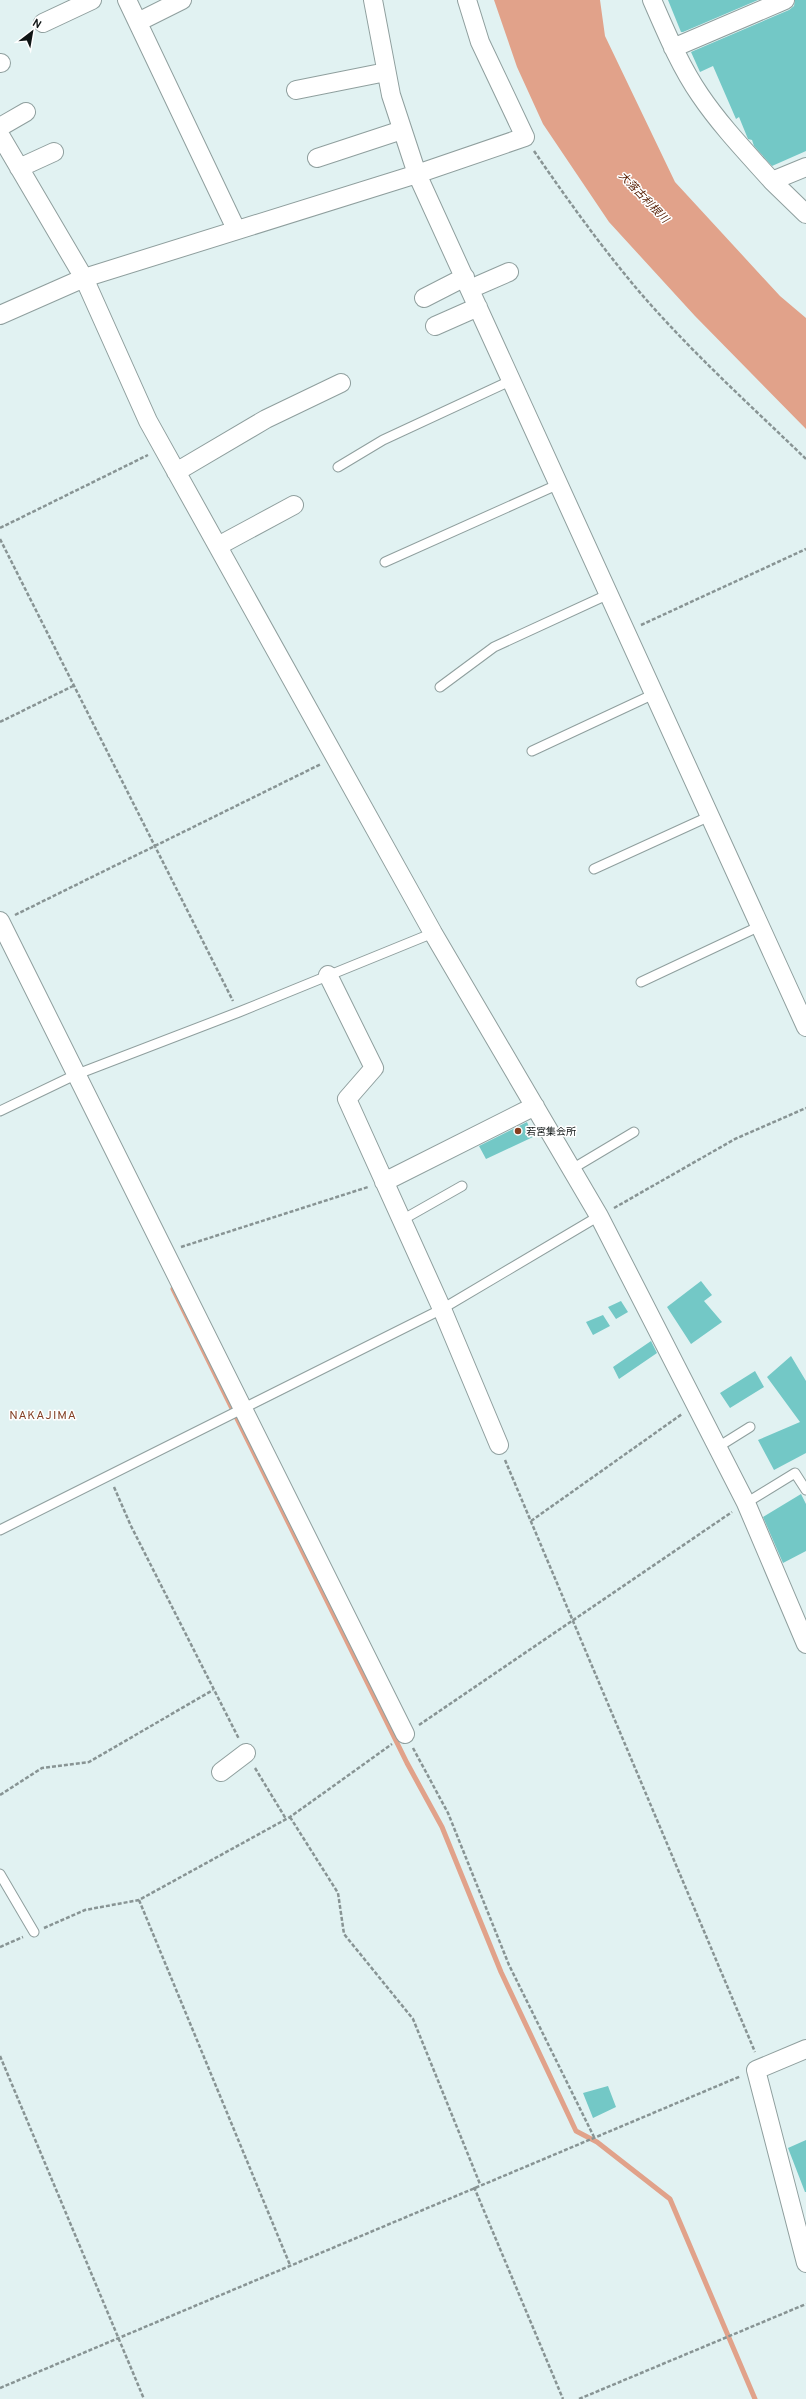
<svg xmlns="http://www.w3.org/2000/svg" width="806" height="2399" viewBox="0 0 806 2399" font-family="Overpass,'Noto Sans JP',sans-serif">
<rect width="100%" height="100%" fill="#e1f2f2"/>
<!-- water -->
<path fill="#e1a28a" d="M494,0h106l5,36 70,146 105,114 26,22v111l-111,-113 -86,-94 -66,-98 -26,-57z"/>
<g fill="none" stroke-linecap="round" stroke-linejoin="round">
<!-- stream -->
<path stroke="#e1a28a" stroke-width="5" d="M173,1289l234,474 35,64 59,145 75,159 21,11 73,57 85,200"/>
</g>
<!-- building -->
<path fill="#73c8c6" d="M668,0h90l-75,32h-2z
M795,0h11v151l-34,15 -18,-20 -2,-6 -4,-1 -9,-22 -3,2 -23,-53 -13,6 -9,-20 98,-42 5,-4z
M527,1122l6,15 -47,22 -7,-13z
M701,1281l11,14 -8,6 18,21 -31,22 -24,-37z
M621,1301l7,11 -12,7 -8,-12z
M603,1315l7,11 -17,9 -7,-13z
M651,1341l6,12 -38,26 -6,-12z
M791,1356l15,25v72l-32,17 -16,-30 42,-18 -33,-45z
M755,1371l9,16 -34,21 -10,-15z
M801,1494l5,10v47l-23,12 -20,-46z
M608,2086l8,21 -23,11 -10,-25z
M806,2140v52h-1l-17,-44z"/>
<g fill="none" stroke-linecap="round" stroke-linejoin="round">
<!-- service casing -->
<g stroke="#8f9f9e" stroke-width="11">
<path id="service" d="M338,467l45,-27 129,-60
M385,562l174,-78
M440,687l54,-40 115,-53
M532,751l122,-57
M594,869l116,-53
M641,982l119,-56
M0,1111l75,-36 164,-63 194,-79
M572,1169l62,-37
M402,1220l60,-34
M718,1447l32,-20
M746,1503l49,-30 11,17
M0,1530l442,-221 157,-93
M0,1874l34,58"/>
</g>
<!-- minor casing -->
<g stroke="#8f9f9e" stroke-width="20">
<path id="minor" d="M127,0l109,229
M373,0l18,95 26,79 389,853
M652,0c14,32 28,66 48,95 21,31 47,58 72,86
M138,22l44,-22
M43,23l49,-23
M673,48l112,-48
M0,63h1
M296,90l90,-18
M0,127l26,-15
M0,135l84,143 64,143 285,512 166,283 147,287 60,141
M317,158l85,-28
M806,167l-34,14 34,33
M19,168l35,-16
M470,289l39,-17
M424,298l41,-21
M0,315l84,-37 333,-104 108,-37 -45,-95 -13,-42
M435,326l43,-19
M176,472l90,-53 75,-36
M218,546l76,-41
M0,921l405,813
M328,975l46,93 -27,31 95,210 57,136
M384,1182l151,-76
M221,1772l25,-19
M806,2049l-50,21 50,193"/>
</g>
<!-- path -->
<path stroke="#889494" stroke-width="2.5" stroke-dasharray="4 2" stroke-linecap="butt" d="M534,151c33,48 66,94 103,138 52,61 112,115 169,170
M0,528l148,-73
M0,539l233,462
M641,625l165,-76
M0,722l73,-36
M15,915l306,-151
M614,1208l121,-69 71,-31
M181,1247l187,-60
M505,1460l250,592
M114,1487l17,39 108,213
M531,1521l151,-107
M419,1725l313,-213
M413,1748l35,65 61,152 85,172
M255,1768l31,51
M0,1795l42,-27 47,-6 124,-72
M290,1817l48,76 6,41 69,85 67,165
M139,1900l151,365
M44,1928l41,-18 54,-10 151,-83 102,-73
M0,1947l23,-10
M0,2056l144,343
M474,2187l89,212
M0,2388l741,-312
M579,2399l227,-95"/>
<!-- service -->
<use href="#service" stroke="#fff" stroke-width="9"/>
<!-- minor -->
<use href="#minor" stroke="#fff" stroke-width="18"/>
</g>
<!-- markers -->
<circle fill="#863e1f" stroke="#fff" stroke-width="1.5" cx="518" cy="1131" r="4"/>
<g text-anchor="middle" stroke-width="3" stroke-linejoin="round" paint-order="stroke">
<!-- poi labels -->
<g font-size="10" fill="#0f1515" stroke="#fff" text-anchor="start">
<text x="526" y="1135">若宮集会所</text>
</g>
<!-- water labels -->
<g font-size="11" font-style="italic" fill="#582006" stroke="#fff">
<text transform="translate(644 197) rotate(46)" y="4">大落古利根川</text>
</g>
<!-- quarter labels -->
<g font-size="12" letter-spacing="1" fill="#844126" stroke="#fff">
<text x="43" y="1419">NAKAJIMA</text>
</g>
</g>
<!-- north arrow -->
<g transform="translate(32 32) rotate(31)" stroke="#ffffff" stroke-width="3" paint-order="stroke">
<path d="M0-3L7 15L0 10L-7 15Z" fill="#0f1515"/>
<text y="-6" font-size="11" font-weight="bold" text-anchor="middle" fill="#0f1515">N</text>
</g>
</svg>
